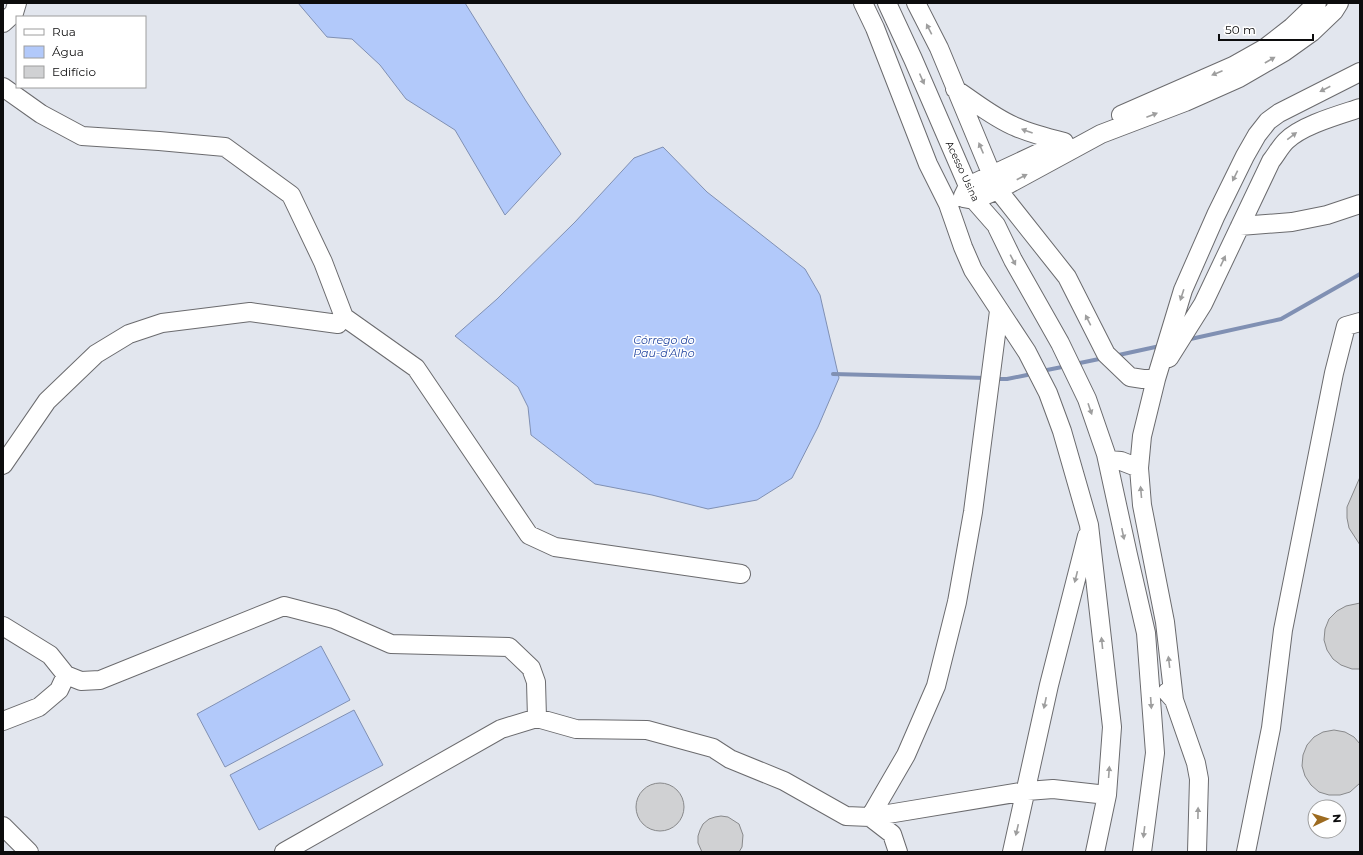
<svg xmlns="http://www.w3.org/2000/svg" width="1363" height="855" viewBox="0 0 1363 855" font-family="Montserrat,sans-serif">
<rect width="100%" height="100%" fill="#f1f2f5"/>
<!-- built -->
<path fill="#e2e6ee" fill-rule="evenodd" d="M3,3h1357v849h-1357zM17,17h128v70h-128zM1315,807h24v24h-24z"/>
<!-- water -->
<path fill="#b2c9fa" stroke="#8090b3" d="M298,3h167l61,98 35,53 -56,61 -50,-85 -49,-31 -26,-34 -28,-26 -25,-2z
M663,147l44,45 98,77 15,26 19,83 -21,49 -26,51 -35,22 -49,9 -56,-14 -57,-11 -64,-49 -3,-28 -10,-20 -63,-51 42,-37 78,-77 59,-64z
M321,646l29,54 -125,67 -28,-53z
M354,710l29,55 -124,65 -29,-55z"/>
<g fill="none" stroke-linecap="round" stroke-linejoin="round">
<!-- stream -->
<path stroke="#8090b3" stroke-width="4" d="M1186,340l95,-21 79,-45
M1114,356l46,-10
M1075,364l29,-6
M1047,370l20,-4
M833,374l153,4
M995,379h12l20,-4"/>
</g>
<!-- building -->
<path fill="#d0d1d3" stroke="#88898b" d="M1360,477v68l-11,-17 -2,-10v-11z
M1360,603v66h-8l-11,-4 -8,-6 -6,-9 -3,-10 1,-11 4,-10 8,-8 9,-5z
M1334,730l11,2 9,5 6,7v39l-10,9 -10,3h-11l-10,-3 -8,-7 -6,-9 -3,-10 1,-11 4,-10 7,-8 9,-5z
M636 807a24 24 0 1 1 48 0a24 24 0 1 1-48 0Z
M721,816l7,1 11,7 4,11 -1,12 -3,5h-37l-4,-9v-7l2,-6 3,-6 6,-5 6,-2z"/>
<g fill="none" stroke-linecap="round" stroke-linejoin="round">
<!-- minor casing -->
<g stroke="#6b6b6e" stroke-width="20">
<path id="minor" d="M863,3l12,25 53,136 20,40 15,43 10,23 54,82 21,41 14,38 27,94 23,202 -5,68 -12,57
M887,3l26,56 61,141 22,25 17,35 47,83 27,56 19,55 22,101 18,78 9,120 -13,99
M916,3l23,45 57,137
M3,23l11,-10 3,-10
M3,87l38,27 41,22 77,5 66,6 66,48 32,67 21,55 -6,7 -88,-12 -88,11 -33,11 -33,20 -49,47 -44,64
M955,89c20,13 39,29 61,38 16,7 32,11 48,15l2,4
M1121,115l112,-49 32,-18 27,-21 25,-24
M998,190l69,87 39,77 24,23 13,2h13
M963,196l5,-10 90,-42
M963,198l11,2 24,-10 103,-56 84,-32 54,-24 45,-26 28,-20 22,-21 5,-8
M1240,226l52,-4 35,-7 33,-11
M344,317l72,51 113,167 26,12 186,27
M1169,358l34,-54 68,-143c5,-6 9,-14 15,-20 16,-16 53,-26 74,-33
M1108,460l13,1 18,7
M3,626l47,29 16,20 15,6 19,-1 184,-74 50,13 57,25 118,3 22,21 5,14 1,36
M1167,692l7,8 22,63 3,16 -2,73
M1174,700l-9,-78 -23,-117 -3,-37 3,-32 14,-57 27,-89 33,-75 29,-59 12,-21 11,-14 11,-8 81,-41
M3,721l36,-14 20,-17 7,-15
M870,817l36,-62 30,-69 21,-84 16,-90 26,-201
M870,817l157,-26 26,-2 54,6
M3,826l26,26
M284,852l217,-123 36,-11 39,11 71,1 66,18 17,11 54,22 62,35 24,1 22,17 6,18
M1012,852l37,-167 38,-149
M1246,852l25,-124 12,-98 51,-257 12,-47 14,-4"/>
</g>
<!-- minor -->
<use href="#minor" stroke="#fff" stroke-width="18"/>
</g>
<!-- one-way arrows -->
<defs><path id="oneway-solid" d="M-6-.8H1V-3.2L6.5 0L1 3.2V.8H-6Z"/></defs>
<g fill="#9e9e9e">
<use href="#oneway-solid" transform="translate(929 29) rotate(-117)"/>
<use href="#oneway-solid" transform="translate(1270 60) rotate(-30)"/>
<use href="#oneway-solid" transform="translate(1217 73) rotate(157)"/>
<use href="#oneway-solid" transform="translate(922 79) rotate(66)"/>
<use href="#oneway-solid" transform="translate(1325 89) rotate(153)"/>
<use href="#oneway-solid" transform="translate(1152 115) rotate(-21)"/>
<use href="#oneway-solid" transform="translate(1027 131) rotate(-160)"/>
<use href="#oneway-solid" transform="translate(1292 136) rotate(-37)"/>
<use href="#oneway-solid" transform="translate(981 148) rotate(-113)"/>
<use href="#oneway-solid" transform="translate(1235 176) rotate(116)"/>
<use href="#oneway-solid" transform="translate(1022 177) rotate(-28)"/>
<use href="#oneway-solid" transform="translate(1013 260) rotate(62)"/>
<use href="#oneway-solid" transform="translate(1223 261) rotate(-65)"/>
<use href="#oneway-solid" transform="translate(1182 295) rotate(108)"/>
<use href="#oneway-solid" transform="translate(1088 320) rotate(-117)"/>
<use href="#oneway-solid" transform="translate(1090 409) rotate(71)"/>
<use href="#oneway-solid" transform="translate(1141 492) rotate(-95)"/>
<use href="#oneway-solid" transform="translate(1123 534) rotate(78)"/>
<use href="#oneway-solid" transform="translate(1076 577) rotate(104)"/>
<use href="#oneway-solid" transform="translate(1102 643) rotate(-96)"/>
<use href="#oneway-solid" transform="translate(1169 662) rotate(-97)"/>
<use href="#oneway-solid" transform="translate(1045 703) rotate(102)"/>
<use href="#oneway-solid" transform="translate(1151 703) rotate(86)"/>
<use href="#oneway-solid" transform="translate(1109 772) rotate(-86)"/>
<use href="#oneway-solid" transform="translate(1198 813) rotate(-89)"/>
<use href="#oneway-solid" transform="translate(1017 830) rotate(103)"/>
<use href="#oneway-solid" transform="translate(1144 832) rotate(97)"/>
</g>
<g text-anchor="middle" stroke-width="3" stroke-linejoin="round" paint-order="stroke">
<!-- street labels -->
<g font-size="10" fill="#0c0c0d" stroke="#fff">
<text transform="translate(963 171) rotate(65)" y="4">Acesso Usina</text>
</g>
<!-- water labels -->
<g font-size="11" font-style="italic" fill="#2548a2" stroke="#fff">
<text x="664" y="344">Córrego do<tspan x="664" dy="13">Pau-d'Alho</tspan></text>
</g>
</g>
<!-- border -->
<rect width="1363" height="855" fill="none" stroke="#0c0c0d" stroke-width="8"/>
<!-- legend -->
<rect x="16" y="16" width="130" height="72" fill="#ffffff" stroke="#9e9e9e"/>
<rect x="24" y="29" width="20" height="6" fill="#ffffff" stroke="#9e9e9e"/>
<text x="52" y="36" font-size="12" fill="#0c0c0d">Rua</text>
<rect x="24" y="46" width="20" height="12" fill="#b2c9fa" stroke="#9e9e9e"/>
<text x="52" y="56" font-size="12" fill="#0c0c0d">Água</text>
<rect x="24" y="66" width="20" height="12" fill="#d0d1d3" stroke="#9e9e9e"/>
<text x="52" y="76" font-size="12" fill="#0c0c0d">Edifício</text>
<!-- north arrow -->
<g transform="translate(1327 819) rotate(86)"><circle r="19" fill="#ffffff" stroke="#9e9e9e"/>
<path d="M0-3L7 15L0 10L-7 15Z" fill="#9d6b20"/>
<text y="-6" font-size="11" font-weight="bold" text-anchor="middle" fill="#0c0c0d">N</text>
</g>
<!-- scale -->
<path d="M1219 34v6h94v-6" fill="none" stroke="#0c0c0d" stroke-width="2"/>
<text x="1225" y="34" font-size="12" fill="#0c0c0d" stroke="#ffffff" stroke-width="3" paint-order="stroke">50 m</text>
</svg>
